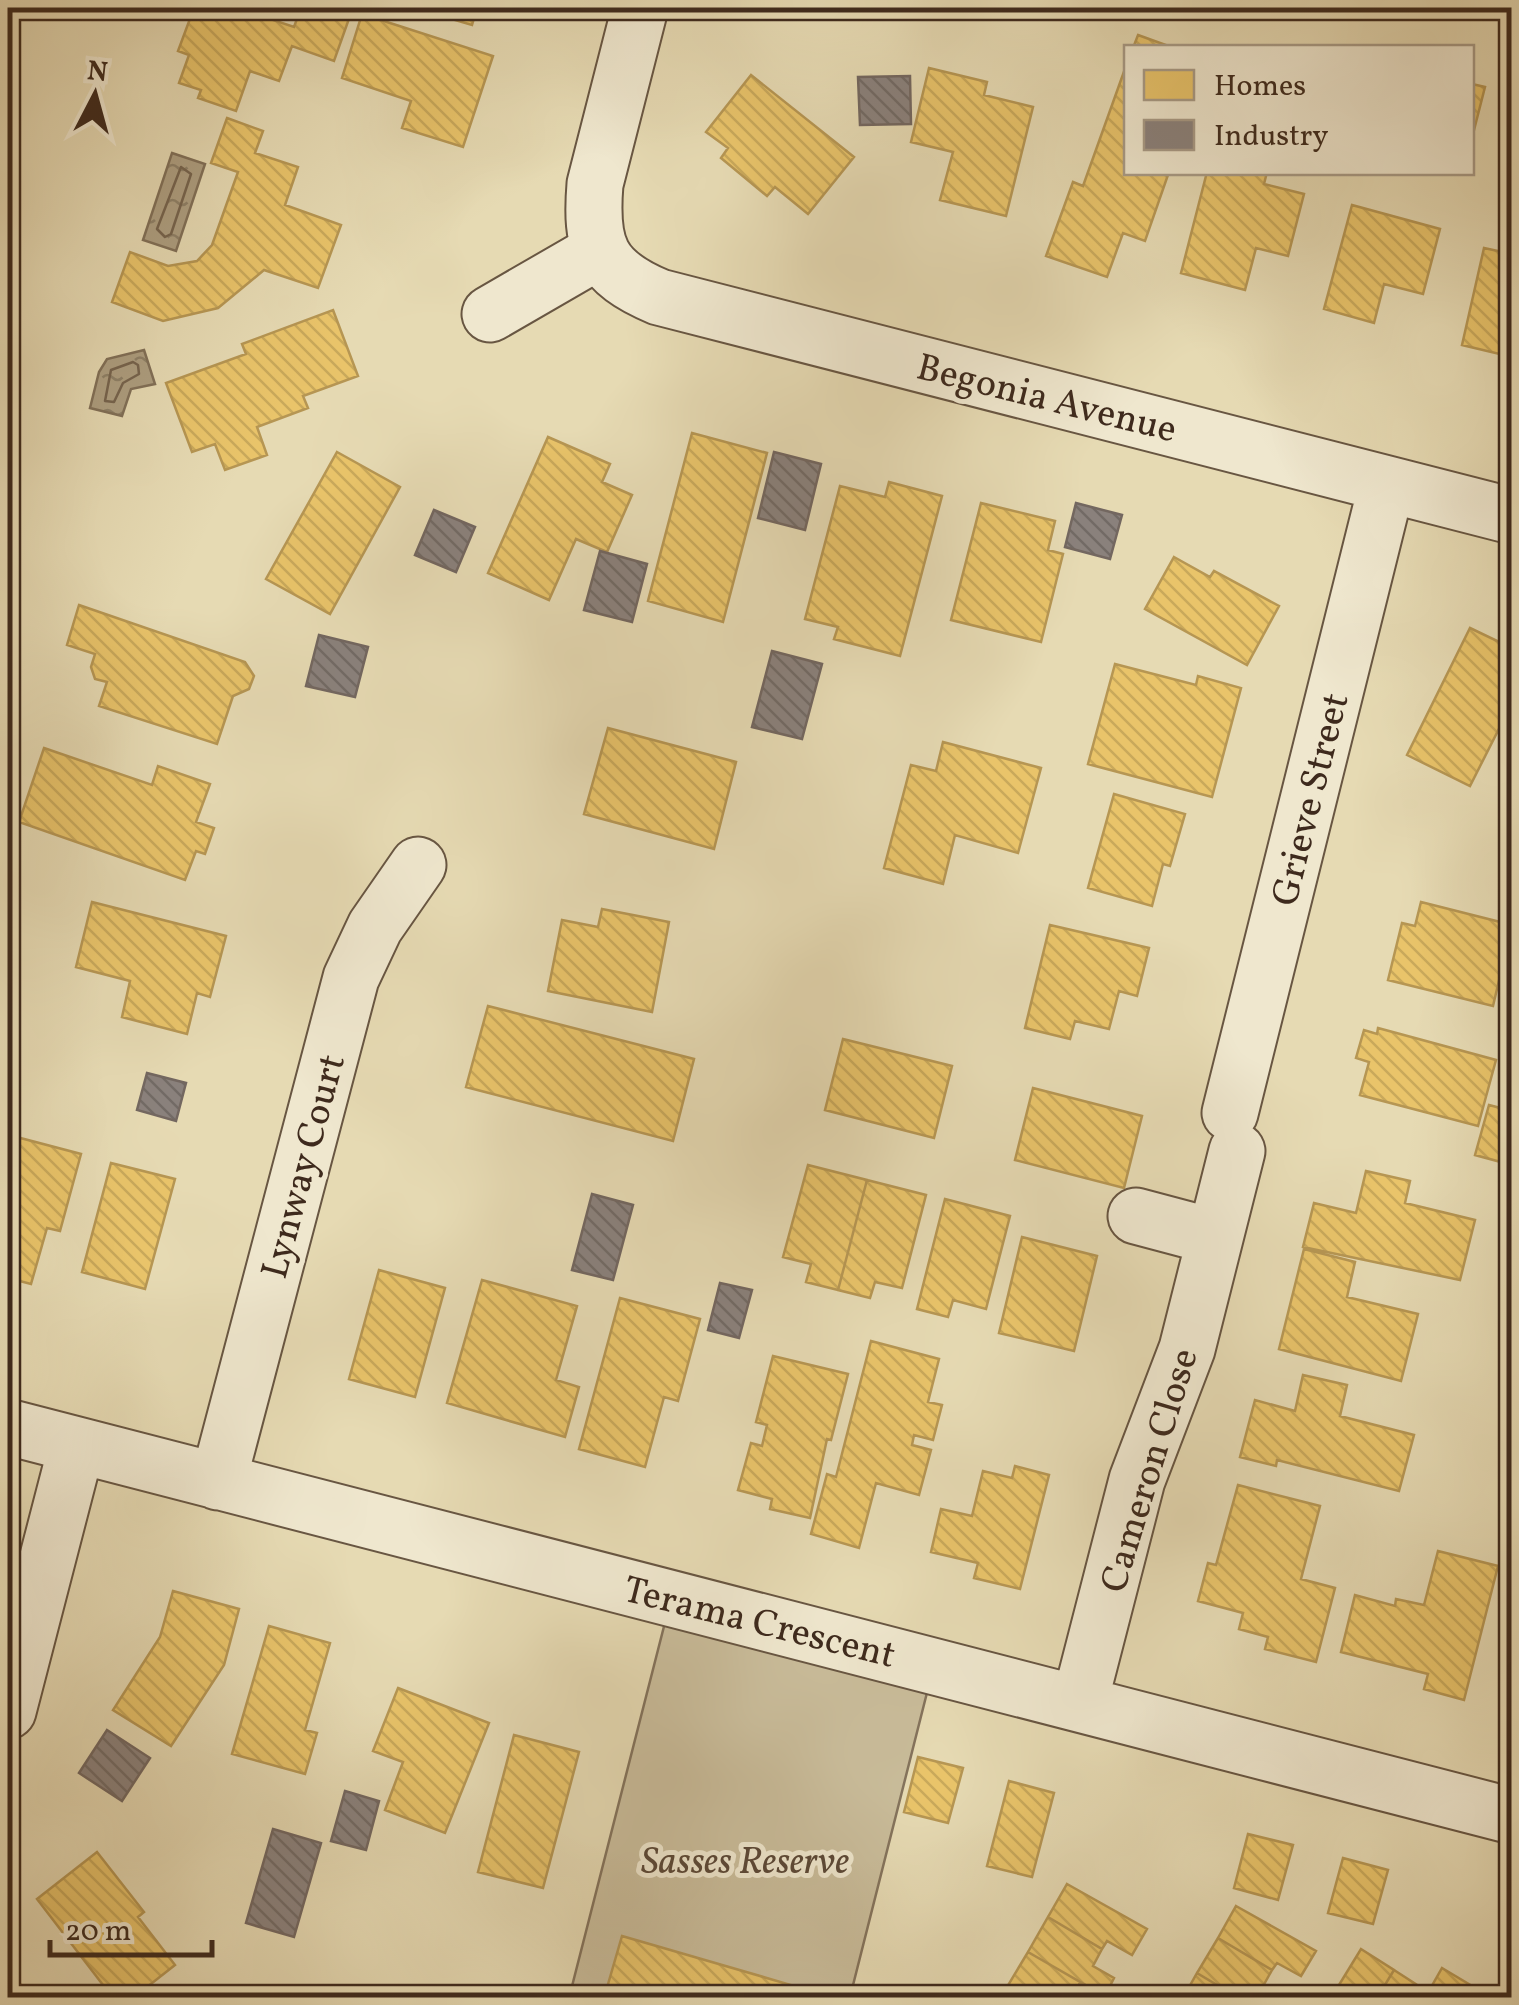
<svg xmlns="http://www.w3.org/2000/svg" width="1519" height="2005" viewBox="0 0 1519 2005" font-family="Vollkorn,serif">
<defs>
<pattern id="water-ripples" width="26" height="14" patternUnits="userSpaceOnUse" patternTransform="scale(2.5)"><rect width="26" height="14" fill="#ad9e80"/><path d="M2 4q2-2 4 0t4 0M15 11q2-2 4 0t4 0" fill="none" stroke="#8e8168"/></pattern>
<pattern id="homes-back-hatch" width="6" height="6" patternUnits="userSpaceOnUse" patternTransform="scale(2.5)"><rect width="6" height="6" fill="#e9c46a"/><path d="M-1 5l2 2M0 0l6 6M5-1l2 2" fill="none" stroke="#c9a95b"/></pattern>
<pattern id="industry-back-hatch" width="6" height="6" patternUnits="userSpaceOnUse" patternTransform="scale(2.5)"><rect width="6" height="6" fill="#8a817c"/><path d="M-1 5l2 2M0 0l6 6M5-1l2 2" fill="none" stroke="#726a65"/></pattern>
</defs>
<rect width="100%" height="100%" fill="#e6dab3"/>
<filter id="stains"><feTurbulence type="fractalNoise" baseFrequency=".002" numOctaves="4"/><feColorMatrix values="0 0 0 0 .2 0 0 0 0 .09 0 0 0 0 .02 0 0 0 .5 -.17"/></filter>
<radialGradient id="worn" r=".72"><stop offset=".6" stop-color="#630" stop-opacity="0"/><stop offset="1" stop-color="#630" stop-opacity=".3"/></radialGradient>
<!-- green -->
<path fill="#c9bc9a" stroke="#84735c" stroke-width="2.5" d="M671,1599l263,66 -84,332 -281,1z"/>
<!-- water -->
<path fill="url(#water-ripples)" stroke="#817058" stroke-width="2.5" d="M172,153l33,11 -29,87 -33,-11z
M144,350l11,34 -24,5 -9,27 -32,-8 9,-36 8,-13z"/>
<!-- homes -->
<path fill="url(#homes-back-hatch)" stroke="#b69653" stroke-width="2.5" d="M194,8h70l-3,8 33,11 7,-19h34l16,5 -17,48 -42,-15 -13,35 -29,-10 -14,40 -38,-13 3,-8 -22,-7 10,-28 -11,-4z
M414,8h63l-5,17z
M362,14l131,42 -30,91 -61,-19 9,-27 -69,-23z
M1138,35l36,13h-41z
M1126,66v106h43l-24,69 -22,-8 -16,44 -61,-21 27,-74 10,4z
M929,68l58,14 -3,13 49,12 -27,109 -66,-16 13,-48 -42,-10z
M751,75l103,82 -46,57 -33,-27 -8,9 -46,-38 7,-10 -22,-16z
M1472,84l13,3 -13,51z
M227,118l36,13 -8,22 43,14 -13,38 56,20 -23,63 -54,-18 -46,38 -55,13 -51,-19 18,-50 38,14 29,-5 15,-16 26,-73 -27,-9z
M1207,172h60l-3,12 40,10 -16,62 -32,-8 -11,42 -64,-17z
M1352,205l88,24 -17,65 -39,-10 -10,39 -50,-14z
M1484,248l28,6v103l-50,-12z
M333,310l25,66 -55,20 5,12 -51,19 10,28 -42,15 -10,-26 -23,8 -26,-69 80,-29 -4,-10z
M692,433l75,20 -44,169 -75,-21z
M548,437l62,27 -8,18 30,13 -25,57 -31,-13 -27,61 -61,-27z
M337,452l63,35 -70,127 -64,-35z
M889,482l53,14 -42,160 -66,-17 4,-12 -33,-8 35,-133 45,11z
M981,503l74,18 -7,29 15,4 -22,88 -90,-22z
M1174,557l36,20 4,-6 65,35 -32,59 -102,-56z
M79,605l166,57 9,14 -5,13 -16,7 -16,48 -118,-38 8,-24 -12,-3 -4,-12 4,-13 -28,-9z
M1470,628l42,20v55l-42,83 -63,-31z
M1115,664l81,21 2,-9 43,12 -29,109 -124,-33z
M608,728l128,34 -22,87 -130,-35z
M943,742l98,26 -23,85 -63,-18 -12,49 -59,-16 27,-103 25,6z
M44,748l108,37 6,-19 52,18 -14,38 18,6 -9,26 -9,-3 -11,29 -166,-58z
M1114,794l71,20 -15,52 -7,-2 -11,42 -64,-18z
M92,902l134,34 -16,61 -13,-4 -10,41 -65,-17 8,-36 -54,-14z
M1421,902l91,23 -19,81 -105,-26 14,-57 13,3z
M602,909l67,13 -17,90 -104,-21 14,-71 36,7z
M1050,925l99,23 -12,48 -18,-5 -10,38 -34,-8 -5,18 -45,-11z
M488,1006l206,53 -21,82 -207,-54z
M1378,1028l118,32 -18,66 -118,-31 9,-33 -13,-4 8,-28 13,4z
M843,1039l109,27 -18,72 -109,-28z
M1033,1088l109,28 -18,72 -109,-28z
M1489,1105l23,6v54l-37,-10z
M9,1135l72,19 -21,77 -13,-3 -16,56 -23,-6z
M111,1163l64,16 -30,110 -63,-17z
M808,1165l59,15 -29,110 -32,-8 5,-18 -28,-7z
M1366,1171l44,10 -5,22 70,17 -15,60 -157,-33 11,-44 42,10z
M867,1180l59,15 -24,93 -27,-6 -5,16 -32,-8z
M945,1199l65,17 -24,93 -33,-9 -5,17 -31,-8z
M1022,1237l75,19 -23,95 -75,-18z
M1304,1249l51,13 -8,35 71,17 -17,67 -122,-32z
M379,1270l66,18 -30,109 -66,-18z
M482,1280l95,26 -21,74 23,7 -14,50 -118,-34z
M620,1298l80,21 -22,82 -14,-4 -19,70 -66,-18z
M871,1341l68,18 -11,43 14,3 -9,35 -19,-5 -2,10 19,5 -12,45 -43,-12 -17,65 -48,-14 16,-60 9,3z
M773,1356l75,18 -17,66 -4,-1 -17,79 -40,-9 2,-10 -34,-9 13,-47 11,3 5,-21 -11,-3z
M1303,1375l44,10 -7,31 74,19 -15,56 -122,-31 -1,6 -36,-9 15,-57 40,11z
M1015,1466l34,9 -29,114 -46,-11 4,-15 -47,-11 10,-43 31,7 11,-45 29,7z
M1238,1485l82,21 -19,73 34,9 -19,74 -51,-13 3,-12 -29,-8 4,-16 -45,-12 10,-38 8,2z
M1438,1551l60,15 -34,134 -40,-11 4,-15 -87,-22 14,-57 40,11 1,-7 28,6z
M173,1591l66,18 -15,56 -53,81 -58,-36 47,-73z
M269,1626l61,17 -25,87 12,3 -12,41 -73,-20z
M398,1688l91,35 -44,110 -60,-23 18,-48 -30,-11z
M514,1735l65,17 -36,136 -65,-16z
M918,1757l45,11 -15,55 -44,-11z
M1009,1781l45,12 -22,84 -45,-11z
M1248,1834l45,11 -15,55 -44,-12z
M97,1852l47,60 -6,5 37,48 -42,33h-20l-76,-99z
M1343,1858l45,12 -15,54 -45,-11z
M1067,1884l80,45 -15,26 -25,-14 -5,8 -54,-32z
M1236,1906l80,45 -15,25 -24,-13 -5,7 -54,-32z
M1048,1917l54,32 -9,17 21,12 -9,18 -77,-44z
M622,1936l169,49 -4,13h-183z
M1218,1938l54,32 -10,18 18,10h-41l-42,-25z
M1361,1949l33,21 -17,28h-46z
M1028,1952l52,30 -7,16h-48l-18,-11z
M1442,1968l35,21 -5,9h-47z
M1394,1970l34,22 -3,6h-48z
M8,1972l26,26h-26z
M1197,1973l42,25h-56z"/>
<!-- industry -->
<path fill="url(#industry-back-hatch)" stroke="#736760" stroke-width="2.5" d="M910,76l1,48 -51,1 -2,-48z
M774,452l47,12 -16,66 -47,-12z
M1076,503l46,12 -12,44 -45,-12z
M434,510l41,17 -19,45 -41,-17z
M600,551l47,13 -15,58 -48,-12z
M319,635l49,12 -13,50 -49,-11z
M772,651l50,13 -20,75 -50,-12z
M147,1073l39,10 -10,38 -39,-11z
M592,1194l41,11 -20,75 -41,-10z
M720,1283l32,7 -13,48 -31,-8z
M107,1730l43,28 -28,43 -43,-28z
M345,1791l34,10 -13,49 -35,-9z
M273,1829l48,14 -27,94 -48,-14z"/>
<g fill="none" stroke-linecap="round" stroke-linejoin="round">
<!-- shore -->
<path stroke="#76644e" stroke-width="2.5" d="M181,167l10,7 -20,60 -6,3 -8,-8z
M133,362l5,3 1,9 -16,9 -9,19 -9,-1 6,-31z"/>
<!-- minor casing -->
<g stroke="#685642" stroke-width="59">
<path id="minor" d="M640,8l-45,176c-5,62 4,88 64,113l853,219
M490,314l109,-63
M1230,1113l157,-629
M1136,1216l79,21
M8,1427l1504,389
M218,1482l133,-504 24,-51 43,-62
M1080,1701l57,-221 50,-131 50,-198
M8,1711l69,-266"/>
</g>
<!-- minor -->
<use href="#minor" stroke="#efe7ce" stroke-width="55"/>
</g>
<g text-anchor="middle" stroke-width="10" stroke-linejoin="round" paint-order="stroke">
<!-- street labels -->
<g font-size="38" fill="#3e2a1d" stroke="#efe7ce">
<text transform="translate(1047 397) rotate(14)" y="13">Begonia Avenue</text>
<text transform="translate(1309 799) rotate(-76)" y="13">Grieve Street</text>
<text transform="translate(302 1166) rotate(-75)" y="13">Lynway Court</text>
<text transform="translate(1148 1470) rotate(-73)" y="13">Cameron Close</text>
<text transform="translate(760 1621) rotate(14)" y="13">Terama Crescent</text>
</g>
<!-- park labels -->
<g font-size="38" font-style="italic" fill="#5a4736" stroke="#efe7ce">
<text x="745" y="1873">Sasses Reserve</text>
</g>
</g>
<!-- margin -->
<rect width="1519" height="2005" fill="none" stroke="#e6dab3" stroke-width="40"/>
<rect x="10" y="10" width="1499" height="1985" fill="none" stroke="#3e2a1d" stroke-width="5"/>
<rect x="20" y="20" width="1479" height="1965" fill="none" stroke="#3e2a1d" stroke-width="2.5"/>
<!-- legend -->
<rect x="1124" y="45" width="350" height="130" fill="#efe7ce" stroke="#a89b87" stroke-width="2.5"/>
<rect x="1144" y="70" width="50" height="30" fill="#e9c46a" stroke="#a89b87" stroke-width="2.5"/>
<text x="1214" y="95" font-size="30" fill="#3e2a1d">Homes</text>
<rect x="1144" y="120" width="50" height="30" fill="#8a817c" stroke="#a89b87" stroke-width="2.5"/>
<text x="1214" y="145" font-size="30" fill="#3e2a1d">Industry</text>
<!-- north arrow -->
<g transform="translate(95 95) rotate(6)" stroke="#efe7ce" stroke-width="8" paint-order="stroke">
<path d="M0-8L18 38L0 25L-18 38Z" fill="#3e2a1d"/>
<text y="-15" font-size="28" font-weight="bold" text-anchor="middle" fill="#3e2a1d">N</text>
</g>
<!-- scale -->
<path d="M50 1940v15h162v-15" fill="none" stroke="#3e2a1d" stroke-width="5"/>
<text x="65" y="1940" font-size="30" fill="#3e2a1d" stroke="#efe7ce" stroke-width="8" paint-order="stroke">20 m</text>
<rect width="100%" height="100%" filter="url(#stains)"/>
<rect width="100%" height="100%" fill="url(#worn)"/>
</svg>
